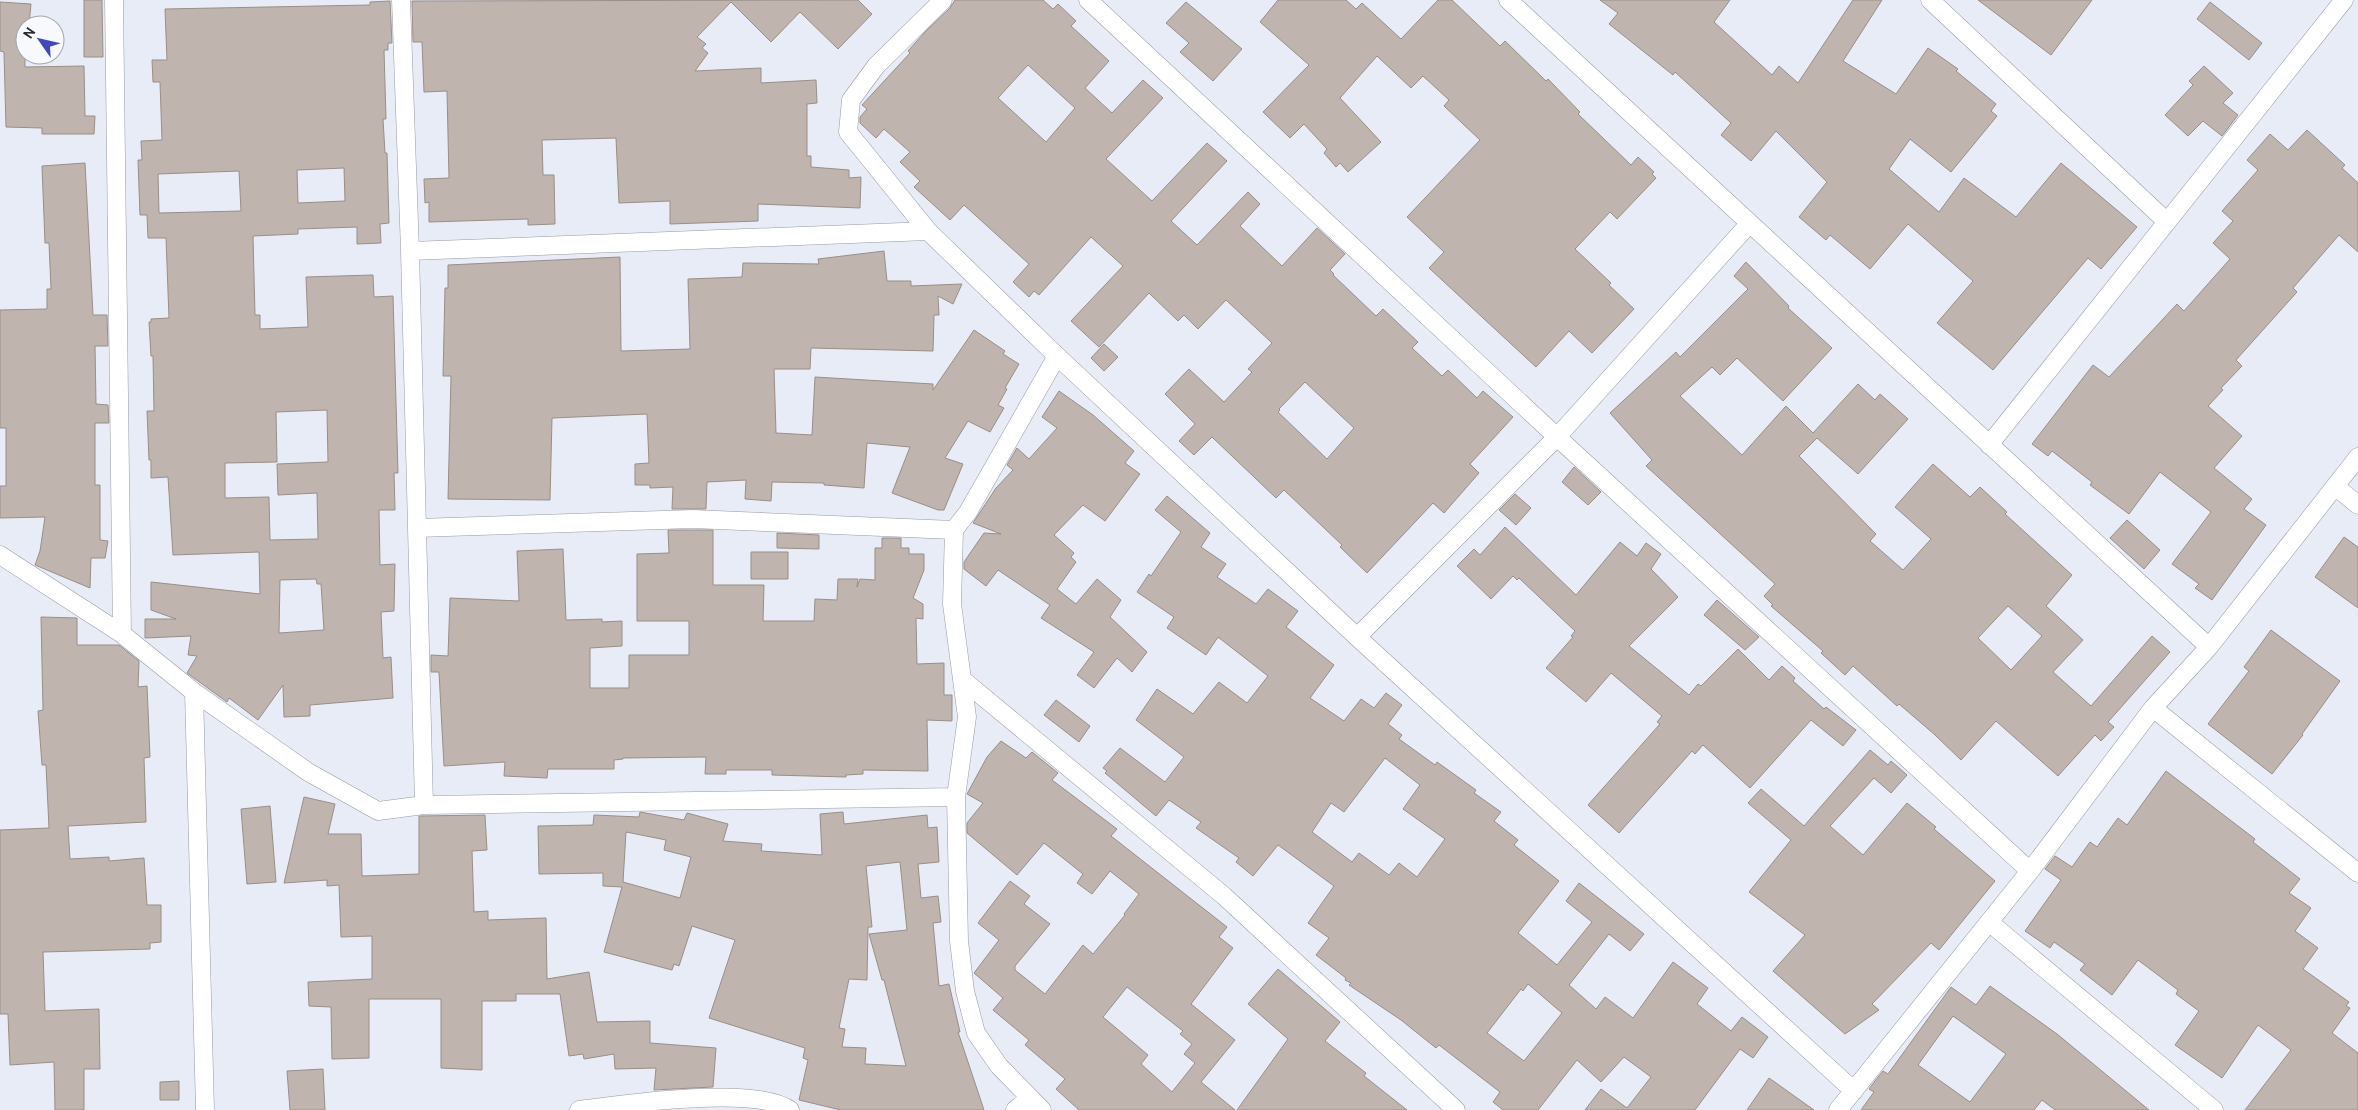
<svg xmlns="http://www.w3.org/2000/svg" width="2358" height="1110" viewBox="0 0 2358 1110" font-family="Cabin,sans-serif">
<rect width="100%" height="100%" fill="#e7ecf6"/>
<!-- building -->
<path fill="#bfb4ae" stroke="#998e89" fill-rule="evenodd" d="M84,0h18l1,57h-19z
M858,0l14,14 -34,35 -38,-37 -29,30 -40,-40 -34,35 9,7 -4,4 6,5 -13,18 66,-3v15l55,-3 1,23 -10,1v52h4v11l38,3v8l12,-1 -1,31 -102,-4v17l-88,3v-23l-51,2 -3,-65 -74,2 1,35h11l1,49 -27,1v-6l-99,3v-20l-4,1 -1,-24 25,-1 -2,-87 -23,1 -2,-50h-9l-1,-41z
M955,0h88l10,9 5,-5 18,17 -5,5 38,35 -24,27 27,25 31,-33 20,18 -57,61 46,42 55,-58 20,18 -56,60 26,24 51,-53 12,12 -20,22 42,40 35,-38 28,26 -15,16 4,4 -1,1 43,41 7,-7 35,33 -6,6 30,28 6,-6 29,28 6,-7 30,26 -43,47 9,9 -35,40 -11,-10 -66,70 -27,-26 2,-2 -58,-55 -8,8 -64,-61 -18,18 -15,-14 16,-17 -30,-30 24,-25 35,33 28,-30 -4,-3 24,-26 -46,-43 -28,29 -14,-14 -6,6 -29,-28 -50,54 -28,-26 52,-55 -32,-29 -52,58 -5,-4 -5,6 -16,-15 16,-18 -65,-59 -14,15 -36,-33 6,-6 -20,-19 10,-10 -26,-23 -8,9 -16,-15v-6l7,-8 -5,-4 48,-52 -2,-2 18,-20 24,-23zM1028,65l47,43 -29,34 -48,-44zM1305,382l49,46 -27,31 -49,-47 2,-2 -1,-1z
M1278,0h68l10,9 6,-6 39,36 37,-39h14l48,46 5,-5 41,40 2,-2 32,33 -2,2 53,51 7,-8 16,15 -2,2 4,4 -39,41 -7,-7 -35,37 36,34 -2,2 25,24 -42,44 -23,-22 -33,36 -107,-99 15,-16 -37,-35 73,-77 -36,-34 5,-6 -26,-24 -12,12 -34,-32 -37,42 41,44 -33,30 -8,-9 -4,4 -12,-14 3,-4 -23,-25 -14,14 -27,-26 46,-47 -49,-43z
M1600,0h130l-16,22 58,53 7,-9 19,17 55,-83h29l-39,61 53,33 32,-46 30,21 -2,2 40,33 -5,7 6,5 -46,56 -41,-33 -21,30 50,43 25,-34 52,39 45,-54 76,64 -36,42 -13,-11 -95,112 -56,-47 36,-42 -65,-57 -38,45 -40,-34 -4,5 -27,-23 28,-35 -51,-51 -25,30 -30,-26 10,-12 -56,-51 -2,3 -64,-51 9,-11z
M1978,0h114l-41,55z
M390,1l2,42h-4v7h-4l2,69h-3l2,34h2l2,70 -9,1 1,19 -24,1v-17l-59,2v5l-45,2 2,79h5v14l48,-2 -2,-50 67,-2 1,22 19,-1 5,177h-4l1,37h-16l1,55 15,-1 -1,47 -13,1 2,46 8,-1 2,41 -83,7v11l-26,1 -1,-32 -25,35 -29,-22 -2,4 -40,-29 10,-17 -9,-1 3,-19 -46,2v-19h31l-25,-9v-28l109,12 -1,-42 -86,3 -5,-78 -17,1v-18h-2l-2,-49h7l-1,-55h-2l-2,-34h2v-3l18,-1 -3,-80h-18l-1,-23h-7l-2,-55h4l-1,-19 21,-1 -2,-58h-7l-1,-22h15l-2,-51 205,-4v-3zM344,168l1,33 -47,2 -1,-33zM239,171l2,40 -82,2 -1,-39zM327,410l1,52 -51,2 1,31 39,-2 1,46 -48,1 -1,-43 -44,1v-35l52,-1 -1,-50zM316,579l1,5h4l3,46 -45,3 1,-53z
M0,2l31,2 -2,21h-4v42l59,-1 1,50h10l-1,18h-52v-6l-36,-1 -2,-75 -4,-1z
M1186,2l56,47 -29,32 -33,-29 9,-9 -23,-20z
M2210,2l52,41 -13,17 -52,-41z
M2204,66l29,27 -10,10 15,12 -16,21 -19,-15 -15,15 -23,-21 28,-30 -4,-4z
M2307,130l38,35 -3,3 16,15v69l-19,-17 -46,53 4,4 -61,68 6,6 -21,22 2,2 -15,16 34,30 -28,32 38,31 -8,10 22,16 -54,75 -17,-12 4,-4 -27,-20 39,-52 -51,-40 -31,42 -39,-29 2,-3 -40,-31 -4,5 -16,-12 61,-79 16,12 68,-73 7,7 46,-52 -17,-16 20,-22 -11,-10 36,-41 -11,-10 23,-26 18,16z
M85,163l8,152h14l1,31h-13l1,58 12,1 1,18h-14v62h5v55l8,1 -3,17h-14l-1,30 -55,-23 5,-14 5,-34 -45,1v-32h6v-58h-6v-118l47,-1v-20h4l-2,-46h-4l-3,-77z
M884,251l3,30h24v5l51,-2 -9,20 -15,-8 1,19h-5l-1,36 -122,-3 -1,21h-36l2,64 36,2 3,-58 118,7v6l41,-60 31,21 -2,3 16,10 -14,24 2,1 -9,16 6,3 -14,24 -22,-11 -23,37 18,6 -19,46h-6l-46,-17 18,-46 -43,-4 -3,45 -40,-3v-2l-52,-1 -1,19 -26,-2 1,-19 -39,2 -1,27h-34l1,-22 -23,1v-3h-15v-21l14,-1 -2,-49 -95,4 -2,82 -102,-1 3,-123h-8l2,-88h3v-23l172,-8 1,94 69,-2 -2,-70 54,-2 1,-14 76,1 -1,-5z
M1746,262l43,44 -1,2 44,40 -49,53 -46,-43 -17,17 -8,-8 -32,29 62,59 44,-49 27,27 45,-49 17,16 5,-6 28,25 -50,55 -41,-36 -18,18 77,78 -6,7 33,29 28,-31 -36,-32 38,-43 37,33 10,-10 27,25 -2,2 67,61 -26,31 37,34 -30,32 38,34 61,-70 18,16 -62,70 6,5 -13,14 -6,-6 -37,41 -62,-55 -35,39 -27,-26 -35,-30 -2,2 -44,-40 -8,9 -24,-22 2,-2 -52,-45 2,-1 -9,-9 11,-12 -129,-118 6,-6 -42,-47 66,-61 4,5 68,-68 -14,-13zM2008,606l34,30 -31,34 -33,-32z
M1104,344l14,13 -14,14 -13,-13z
M1059,391l34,24 41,36 -9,12 15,11 -35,47 -22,-16 -29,30 20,18 -3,4 5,5 -19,27 19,15 21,-25 24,21 -11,17 37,35 -15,20 -15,-14 -23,30 -17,-13 17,-23 -53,-34 9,-13 -52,-35 -12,16 -22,-17v-7l20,-29 17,1 -28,-11 23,-35 17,-18 -6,-5 10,-17 12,11 28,-31 -15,-11z
M1574,467l27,25 -13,13 -26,-23z
M1515,494l16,14 -15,17 -17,-15z
M1167,496l43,37 -9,14 25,17 -9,13 39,27 12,-15 30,22 -12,16 48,38 -24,33 34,23 17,-22 13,9 12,-15 16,12 -14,19 14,11 -3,4 36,26 2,-3 39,28 -2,3 27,19 -7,9 24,19 -4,5 45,36 -41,52 39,32 35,-43 -26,-21 13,-18 65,51 -14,17 -21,-17 -40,51 27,24 9,-12 28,21 40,-56 35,26 -11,16 34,27 11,-14 26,20 -15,21 -13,-9 -45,61h-110l16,-21 26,19 24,-31 -27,-20 -23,25 -24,-22 -39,50h-35l-10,-8 7,-10 -61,-47 -3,3 -35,-28 -52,-35 2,-2 -6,-3 1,-2 -30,-23 13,-17 -21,-15 26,-37 -56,-41 -25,31 -17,-14 3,-4 -43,-30 5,-6 -32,-22 -13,16 -51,-43 2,-2 -4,-3 17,-20 45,34 19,-25 -48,-37 21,-31 36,25 26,-32 28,21 21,-27 -50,-39 -12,18 -39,-27 7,-11 -37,-25 12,-18 2,2 30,-44 -26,-22zM1385,758l35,27 -17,24 42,30 -28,38 -18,-14 -10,12 -30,-22 -7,9 -40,-30 19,-29 13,9zM1528,984l34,29 -38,48 -37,-28 34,-44 2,2z
M2127,520l33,30 -16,19 -34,-31z
M1505,527l71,68 44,-53 17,14 9,-13 15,11 -10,15 27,28 -49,49 60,49 9,-11 3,2 37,-37 31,31 13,-14 13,12 -2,3 31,28 2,-2 30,23 -13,16 -32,-26 -61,68 -47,-43 -8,9 -3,-3 -73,82 -31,-28 72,-81 -3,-2 5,-6 -51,-43 -25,29 -40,-34 27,-31 -2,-1 4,-5 -56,-53 -2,2 -4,-4 -22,23 -34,-33 17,-17 6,6z
M668,530h45v55h51l-1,36h51l1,-22 22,1 1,-21h20l-1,8 3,-8 15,1v-32h7v-10h19v10h8v6h15v16l-11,28 10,6v15l-7,-1 1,46 27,-1v32h8v26l-25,-1 1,51 -65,-1v4l-17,1v2l-74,-2v-5h-46v4h-21l1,-17 -83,1v1l-9,1v9h-66l-1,9 -43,-2 1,-14 -61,4 -5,-94h-8v-17l17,1 2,-58 69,3 -2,-50 46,-2 3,71 36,-1v3l20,-1v25l-32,2v40h39v-33h60v-34h-52v-67l32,-1z
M777,533l42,2v14l-42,-1z
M2344,537l14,10v61l-43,-31z
M751,552h37v27h-37z
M1717,600l42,37 -14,13 -41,-35z
M41,617l36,1v27h42l20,16 -1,26 9,-1 3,71 -6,1 2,64 -78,4 2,33 39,-2v4l35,-3 3,47h14v37l-11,1v6l-107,3 2,59 54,-2 1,60h-16v41h-29l-1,-48 -44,3 -2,-51h-8v-184l49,-2 -3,-63h-4l-4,-54 5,-1z
M2271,630l69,51 -38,53 1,1 -31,39 -64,-50 41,-53 -5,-4z
M1056,700l34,26 -11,16 -35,-27z
M1001,741l25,17 6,-6 26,21 -6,7 65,49 -6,7 116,91 -8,10 14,11 -42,56 44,36 -34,42 34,28h-156l-23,-21 9,-10 -40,-34 4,-5 -36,-30 10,-12 -29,-25 25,-33 -21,-17 32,-42 20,15 -6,8 26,20 -35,42v4l30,24 38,-49 10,9 32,-39 -1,-1 15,-20 -29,-23 -18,23 -15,-11 6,-9 -39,-31 -27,32 -50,-42v-10l16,-20 -16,-9 20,-37zM1127,987l56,44 -3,3 12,10 -8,10 11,9 -23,29 -31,-28 7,-9 -45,-38z
M1870,750l18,15 3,-4 16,14 -16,18 -17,-15 -44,48 33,29 44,-52 29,24 -2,2 61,52 -56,69 -8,-7 -59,61 7,6 -34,24 -72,-63 32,-36 -56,-43 42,-52 -43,-37 13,-14 43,37z
M2166,771l89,68 -2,3 47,37 -11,14 22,15 -16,23 23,17 -15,21 46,33 -3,4 4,2 -18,25 26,20v57h-113l46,-60 -33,-25 -36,53 -47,-33 24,-34 -23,-17 2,-4 -40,-30 -26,35 -32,-25 5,-6 -31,-22 -4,6 -25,-17 36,-51 -16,-11 10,-13 17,11 18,-25 7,5 21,-29 9,7z
M304,797l31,7 -7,30h33l1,42 57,-2v-58l66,-1 2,35 -15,1 2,61 14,-1v9l58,-2 1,61 42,-7 8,50 53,-1v22l66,5 -3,39 -59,3 2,-22 -41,1 -1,-15 -30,5 -1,-5 -14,2 -9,-62h-44v7h-34v69l-41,-2v-69h-72v59l-37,1 -1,-52 -22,-1 -1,-24 64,-3v-43l-31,1 -2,-52 -12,1v-6l-43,3z
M270,806l6,76 -29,2 -6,-75z
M640,812l44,8 3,-7 41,11 -5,17 39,3 -1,7 61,4 -2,-41 23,-2 1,12 83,-9 1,13 9,-1 2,35 -21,2 3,34 17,-2 3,26 -8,1 6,63 10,-2 11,48h-2l26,78h-143l-42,-10 9,-40 -5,-2 2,-10 -96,-30 26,-78 -43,-14 -13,40 -5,-2 -2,6 -68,-18 18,-65 -19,-1v-13l-64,1 -1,-48 55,-1 1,-10 45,2zM626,832l40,8 -2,10 27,7 -11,41 -57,-16zM900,862l7,68 -38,4 13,46h2l22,86 -41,-2 1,-16 -24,-1 3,-18 -6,-1 10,-49 18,1 1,-53h4l-6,-61z
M1278,969l62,53 -15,19 41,32 -2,3 43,34h-170l51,-71 -40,-35z
M1990,986l67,48 92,76h-94l-13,-10 -8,10h-173l13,-18 -5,-3 6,-8 8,-10 5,3 63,-87 25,18zM1953,1016l53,38 -36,48 -52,-37z
M323,1069l2,41h-35l-3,-39z
M1769,1078l45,32h-67z
M179,1081v19h-19v-18z"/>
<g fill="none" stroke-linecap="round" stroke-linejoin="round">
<!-- street casing -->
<g stroke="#969aa4" stroke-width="19">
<path id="street" d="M114,0l8,634
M401,0l9,251 14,554
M943,0l-67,66 -25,34 -3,32 80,99 129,125 300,281 497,454
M1088,0l469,437 473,434
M1508,0l701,647
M1930,0l236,221
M410,251l518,-20
M1989,445l355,-445
M2336,487l22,18
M417,528l276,-9 261,11
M0,555l122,79 72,58 114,80 70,39 46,-6 532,-8
M1357,637l200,-200 192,-213
M964,681l260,215 232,214
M194,692l11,418
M2153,708l205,165
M1989,922l225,188
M579,1110c44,-6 177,-25 211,0
M1015,1110l15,-12
M1042,1110l-43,-44 -23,-33 -11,-42 -6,-50 -3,-144 11,-80 -15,-113 2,-74 14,-18 89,-156
M1838,1110l192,-239 123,-163 56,-61 149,-190"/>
</g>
<!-- street -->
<use href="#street" stroke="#fff" stroke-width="18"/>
</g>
<!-- north arrow -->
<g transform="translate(40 40) rotate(304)"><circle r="24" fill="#f7f9fd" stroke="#a4a6aa"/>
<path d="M0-4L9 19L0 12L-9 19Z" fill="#4148bc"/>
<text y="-8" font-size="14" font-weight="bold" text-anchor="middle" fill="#282a2e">N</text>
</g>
</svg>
